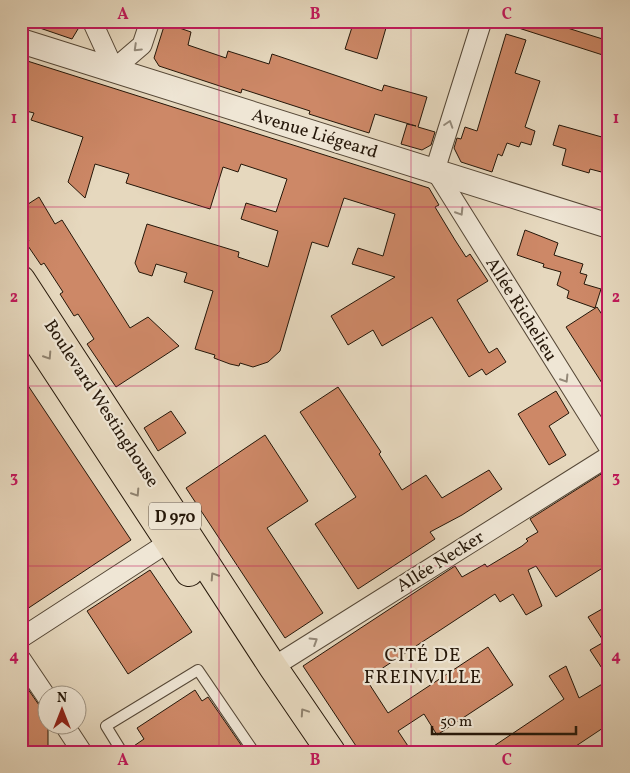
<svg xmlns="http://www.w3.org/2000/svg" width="630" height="773" viewBox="0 0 630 773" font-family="Vollkorn,serif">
<rect width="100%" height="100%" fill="#e6d8be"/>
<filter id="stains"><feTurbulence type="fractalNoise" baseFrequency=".004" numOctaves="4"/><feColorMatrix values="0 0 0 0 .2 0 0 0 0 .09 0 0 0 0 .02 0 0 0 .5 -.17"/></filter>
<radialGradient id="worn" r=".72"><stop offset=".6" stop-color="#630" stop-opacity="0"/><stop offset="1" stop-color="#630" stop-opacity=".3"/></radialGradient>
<!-- building -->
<path fill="#cd8867" stroke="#251709" d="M29,21h52v3l-9,15 -44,-15z
M354,21h34l-11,38 -32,-10z
M506,21h39l64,20v16l-103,-33z
M165,23l26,9 -3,13 38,13 2,-7 41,13 3,-10 110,37 2,-6 43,12 -9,30 17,5 -4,13 -9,5 -21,-6 6,-20 9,2 -41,-12 -6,19 -60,-19 1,-3 -68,-22 -1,4 -82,-27 -5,-8z
M506,34l20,6 -11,33 25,8 -15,46 10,4 -4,14 -10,-3 -2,5 -12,-4 -5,13 -4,-2 -6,18 -31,-10 -7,-14 3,-10 4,1 4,-12 12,4z
M21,59l408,129 10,17 -4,2 20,33 11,17 4,-3 18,27 -31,19 32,53 8,-5 9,14 -20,13 -4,-6 -13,8 -37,-60 -50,29 -9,-16 -25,15 -17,-29 64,-39 -43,-13 6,-16 25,8 12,-42 -51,-16 -16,49 -16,-5 -32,109 -12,11 -15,5 -13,-4 -1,3 -9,-2 -16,-6 1,-3 -20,-6 18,-58 -29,-9 3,-9 -31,-9 -4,12 -13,-4 -4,-9 12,-39 92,28 -1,5 30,10 10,-36 -37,-12 5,-16 30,9 11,-33 -46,-15 -3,8 -15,-5 -13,42 -84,-26 3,-9 -34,-10 -10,34 -17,-16 15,-45 -52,-17 3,-7 -12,-3 3,-11 -4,-2z
M559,125l50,14v35l-19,-5 -1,4 -27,-8 4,-16 -13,-4z
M39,197l16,27 7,-4 68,108 18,-11 31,29 -63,41 -29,-43 7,-5 -16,-25 -4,2 -14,-22 3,-2 -19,-29 -3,2 -15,-22 3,-2 -8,-12v-14l7,-4 -3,-5z
M525,230l33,13 -4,12 29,9 -3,9 7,2 -3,9 17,5 -6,19 -28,-10 2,-7 -12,-6 4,-13 -18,-5 1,-3 -27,-9z
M597,307l12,18v69l-43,-67z
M21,375l110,165 -110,73z
M338,387l43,65 -2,2 23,36 24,-15 16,23 47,-28 13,19 -40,26 -32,17 5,7 -77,50 -43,-65 41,-27 -56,-85z
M556,391l13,22 -20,13 17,29 -17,10 -31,-51z
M171,411l15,22 -28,18 -14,-23z
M265,435l43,66 -41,27 56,85 -38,25 -99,-150z
M609,469v95l-53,33 -20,-31 -8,4 14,36 -16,9 -13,-21 -13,8 -5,-8 -129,85 22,34 100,-66 25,38 -76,50 -13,-21 -26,17 14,21h-52l-57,-86 152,-100 7,11 23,-13 2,3 35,-21 6,-5 -2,-2 12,-7 -8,-13z
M150,570l42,62 -64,42 -41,-63z
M609,605v74l-19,-29 14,-8 -16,-25z
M566,666l13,32 30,-18v44l-42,28h-82l79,-53 -15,-23z
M21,679l27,39v34h-27z
M195,690l7,11 6,-4 38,55h-117l-1,-2 16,-11 -7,-11z"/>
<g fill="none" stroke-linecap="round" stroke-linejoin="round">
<!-- service casing -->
<g stroke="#554736" stroke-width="12">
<path id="service" d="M600,21l9,3
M122,752l-16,-26 92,-56 56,82"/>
</g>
<!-- minor casing -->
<g stroke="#554736" stroke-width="21">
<path id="minor" d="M92,21l22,48 28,-24 8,-24
M482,21l-47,149 174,278
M21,638l148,-96
M21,659l27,40
M273,667l336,-211
M65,726l17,26"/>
</g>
<!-- tertiary casing -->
<g stroke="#554736" stroke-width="26">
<path id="tertiary" d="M21,41l588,185"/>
</g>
<!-- primary casing -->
<g stroke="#251709" stroke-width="30">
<path id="primary" d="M21,280l252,387 58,85
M21,316l168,256"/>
</g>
<!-- service -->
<use href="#service" stroke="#efe6d5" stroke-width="10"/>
<!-- minor -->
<use href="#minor" stroke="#efe6d5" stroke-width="19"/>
<!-- tertiary -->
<use href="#tertiary" stroke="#efe6d5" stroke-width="24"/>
<!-- primary -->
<use href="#primary" stroke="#e6d8be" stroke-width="28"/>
</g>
<!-- one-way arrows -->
<defs><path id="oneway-chevron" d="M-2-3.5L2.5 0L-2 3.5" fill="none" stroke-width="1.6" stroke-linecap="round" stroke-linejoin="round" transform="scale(1.25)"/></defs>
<g stroke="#948979">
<use href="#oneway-chevron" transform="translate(137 48) rotate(136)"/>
<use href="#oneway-chevron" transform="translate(449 124) rotate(-72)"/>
<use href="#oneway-chevron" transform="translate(460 212) rotate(58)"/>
<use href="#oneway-chevron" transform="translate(565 379) rotate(58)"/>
<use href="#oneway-chevron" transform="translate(314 641) rotate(-32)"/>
</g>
<g stroke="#8f816d">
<use href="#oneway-chevron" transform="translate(48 356) rotate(57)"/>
<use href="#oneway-chevron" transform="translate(136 493) rotate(57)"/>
<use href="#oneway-chevron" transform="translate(214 576) rotate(-123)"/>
<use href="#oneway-chevron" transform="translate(304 712) rotate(-124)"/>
</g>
<!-- grid -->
<path fill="none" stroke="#c2185b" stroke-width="1" stroke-opacity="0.55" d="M219,21v731M411,21v731M21,207h588M21,386h588M21,566h588"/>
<g text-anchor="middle" stroke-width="4.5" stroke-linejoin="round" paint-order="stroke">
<!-- shield labels -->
<rect fill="#efe6d5" stroke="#625546" stroke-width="1" x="149" y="502.5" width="52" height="27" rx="4"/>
<g font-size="16" font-weight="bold" fill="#251709">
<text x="175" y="522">D 970</text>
</g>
<!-- street labels -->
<g font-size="18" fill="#251709" stroke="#efe6d5">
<text transform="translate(315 133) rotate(17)" y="6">Avenue Liégeard</text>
<text transform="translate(522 309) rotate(58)" y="6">Allée Richelieu</text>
<text transform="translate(102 403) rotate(57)" y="6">Boulevard Westinghouse</text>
<text transform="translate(440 561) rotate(-32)" y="6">Allée Necker</text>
</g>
<!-- neighbourhood labels -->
<g font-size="19" letter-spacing="1" fill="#251709" stroke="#efe6d5">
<text x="423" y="661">CITÉ DE<tspan x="423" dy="22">FREINVILLE</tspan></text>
</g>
</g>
<!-- margin -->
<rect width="630" height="773" fill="none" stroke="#e6d8be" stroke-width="55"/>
<!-- north arrow -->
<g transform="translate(62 710)"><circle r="24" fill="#efe6d5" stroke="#9e9383"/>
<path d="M0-4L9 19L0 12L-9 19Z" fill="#8f2418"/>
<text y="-8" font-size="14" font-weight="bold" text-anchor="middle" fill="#251709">N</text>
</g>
<!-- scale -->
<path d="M432 726v8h144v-8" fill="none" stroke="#251709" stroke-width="2.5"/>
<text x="440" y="726" font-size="15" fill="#251709" stroke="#efe6d5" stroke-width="4" paint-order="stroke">50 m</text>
<rect x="28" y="28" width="574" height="718" fill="none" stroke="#c2185b" stroke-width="2"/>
<g font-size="16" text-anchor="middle" font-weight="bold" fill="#c2185b">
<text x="123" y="19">A</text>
<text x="315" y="19">B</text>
<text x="507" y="19">C</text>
<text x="14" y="123">1</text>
<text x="616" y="123">1</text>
<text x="14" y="302">2</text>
<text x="616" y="302">2</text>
<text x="14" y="482">3</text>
<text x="616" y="482">3</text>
<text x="14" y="661">4</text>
<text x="616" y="661">4</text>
<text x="123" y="765">A</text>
<text x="315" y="765">B</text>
<text x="507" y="765">C</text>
</g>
<rect width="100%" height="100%" filter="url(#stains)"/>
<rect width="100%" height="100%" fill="url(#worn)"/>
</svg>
